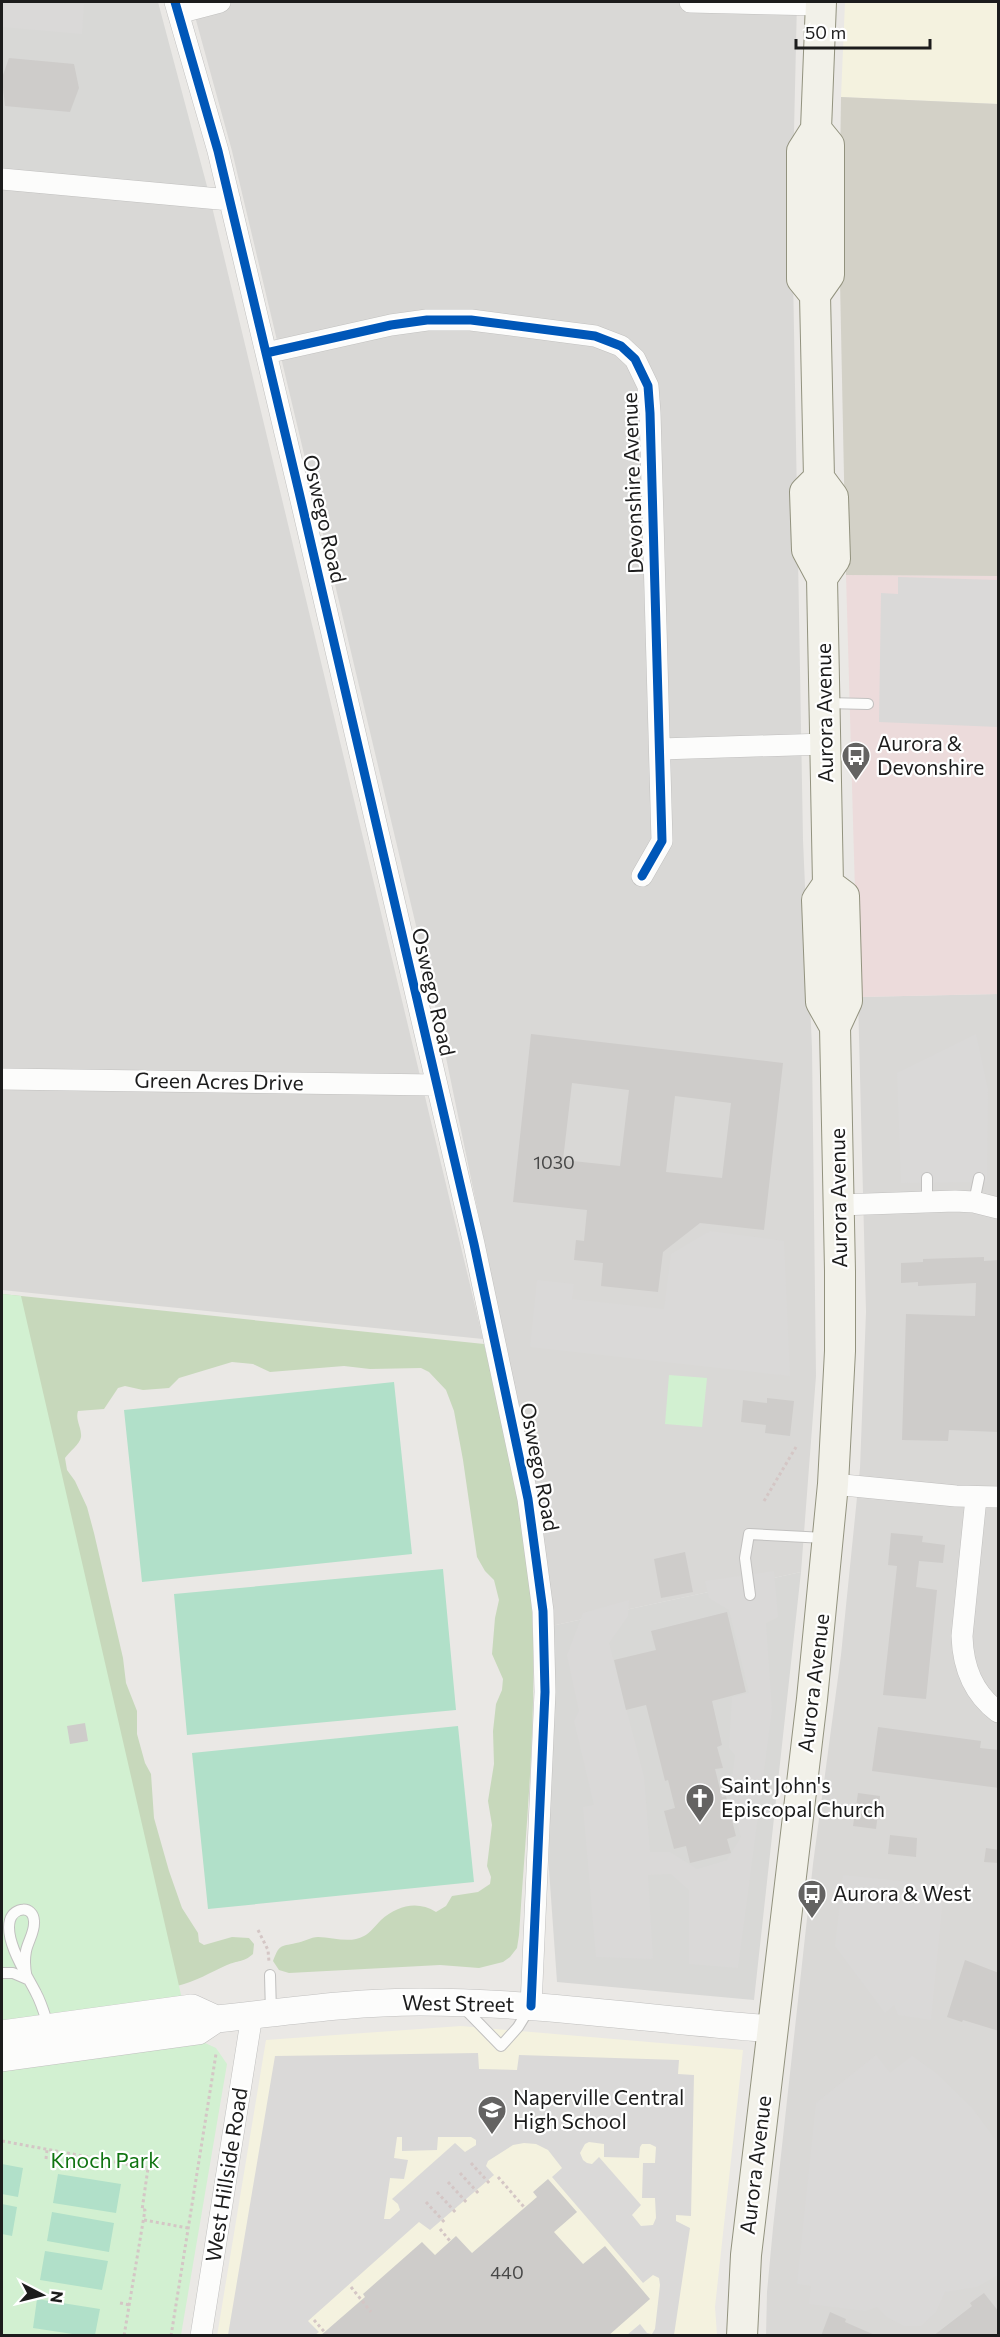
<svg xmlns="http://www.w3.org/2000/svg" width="1000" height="2337" viewBox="0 0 1000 2337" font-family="Commissioner,sans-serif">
<rect width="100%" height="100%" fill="#eae8e5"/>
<!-- residential -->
<path fill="#d9d8d6" d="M191,2h606l-5,215 11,623 9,208 4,328 -15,196 -250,54 -46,-283 -68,-329 -205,-863z
M2,170l206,20 275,1149 -481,-49z
M998,994v1341l-232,1 1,-44 6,-64 40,-364 28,-209 19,-187 6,-156 -8,-315z"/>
<!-- commercial -->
<path fill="#ecdbdb" d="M846,575l152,1v418l-140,3z"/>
<!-- education -->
<path fill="#f4f2df" d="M845,2h153v102l-157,-7z
M461,2026l282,24 -28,257 2,28 -500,1 49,-296z"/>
<!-- religious -->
<path fill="#d8d8d6" d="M2,2h156l50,188 -206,-20z
M801,1572l-47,428 -197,-18 -8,-112 2,-244z"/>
<!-- construction -->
<path fill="#d3d1c7" d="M841,97l157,7v472l-152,-1 -7,-343z"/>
<!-- forest -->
<path fill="#c7d8bb" d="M2,1294l482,50c16,69 34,138 43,209 15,126 0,256 -8,382l-2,13 -7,9 -7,5 -24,6 -39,-3 -151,8 -10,-3 -6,-9c7,-17 6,-14 23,-18 7,-1 15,-6 22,-6 15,0 32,7 46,-1 6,-3 12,-11 17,-16 16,-14 36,-20 55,-8l10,-6 6,-10 26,-4 12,-8 1,-7 -4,-11 5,-41 -4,-24 6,-37 -1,-33 3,-27 6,-14 1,-11 -11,-25 3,-36 4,-18 -5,-20 -9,-9 -8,-14 -14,-97 -9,-49 -8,-21 -17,-18 -8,-4 -51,1 -26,-3 -74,6 -17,-8 -21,-2 -53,16 -10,10 -26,2 -18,-4 -7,2 -14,21 -26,2c-3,9 4,17 3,26 -1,7 -12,15 -16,21l2,12 8,11 12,26 7,26 29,125 3,25 11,28v23l8,29 6,11 3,44 15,53 13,37 16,25 1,9 5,3 28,-8 17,1 5,6 -1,10c-10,9 -15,6 -26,11 -18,8 -30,16 -50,21z"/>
<!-- park -->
<path fill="#d2f0d1" d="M2,1294l19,2 161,703 -180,25z
M669,1375l38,3 -5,49 -37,-3z
M203,2042l13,6 11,16 -46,271h-179v-264z"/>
<!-- pitch -->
<path fill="#b1e0c9" d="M394,1382l18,172 -270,28 -18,-172z
M443,1569l13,141 -269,25 -13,-141z
M458,1726l16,156 -266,27 -16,-156z
M2,2164l21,4 -5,29 -16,-3z
M58,2174l63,10 -5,29 -63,-10z
M2,2204l15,3 -5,29 -10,-2z
M52,2212l62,11 -5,29 -62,-11z
M45,2251l63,10 -6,29 -62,-10z
M37,2299l63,10 -5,26h-16l-46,-7z"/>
<!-- parking -->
<path fill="#dad9d8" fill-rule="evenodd" d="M2,2l82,2 -2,30 -80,-7z
M898,577l100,3v147l-119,-5 2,-129 17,1z
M976,1034l12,56 -1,92 -86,1 -4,-110z
M710,1231l74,10 6,135 -260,-29 7,-67 37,4 -2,15 92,10 7,-55z
M774,1571l4,46 -12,6 6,87 -34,258 -49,-4v-74l-18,-16 -23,1 5,84 -57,-2 -13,-150 11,-2 -20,-84 5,-10 -12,-56 16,-42 46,-13 -1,16 -19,27 35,134 6,75h20l27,17 30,-9 14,-23 -11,-42 5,-40 -6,-7 3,-51 17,-4 -20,-83 -20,-12 -4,-17z
M843,1875l87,9 -2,13 15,3 -12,120 -33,-5 -4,-10 -9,8 -50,-67z
M478,2053l1,16 38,1 2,-15 160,5 -1,14 16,1 -3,141 -15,-1v6l14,7 -16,107h-47l13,-11 7,9 5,1 3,-5 5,-44 -1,-7 -6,-3 -10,8 -91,-106 10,-9 -14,-18 -12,-6 -12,-1 -11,2 -25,16 -2,5 8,9 -64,55 -11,-8 -111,99 11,11 -4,3h-87l47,-279zM397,2137h5v14l35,-1 1,-13h33l5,3v5l-11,7 -10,-9 -63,56 6,5 2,6 -10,9h-6l6,-41 14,1 4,-19 -14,-2zM589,2142l15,2v13l35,1 1,-11 2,-3h8l6,3 -1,16h-12l-1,35h13l1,20 -3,7 -12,1 -9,-11 9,-10 -42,-48 -7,7 -5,-1 -4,-3 -3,-7 5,-9z
M876,2055l14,18 22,-17 24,17 36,35 26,35v132l-21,12 -32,5 -9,20 -15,14h-17l-17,-9 -10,-10 -12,4 -56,-7 2,-18 -14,-2 19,-181z"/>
<!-- building -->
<path fill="#ceccca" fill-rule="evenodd" d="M9,58l65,6 5,24 -9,24 -65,-6 -3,-28z
M531,1034l252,29 -19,167 -64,-7 -37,29 -5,40 -57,-6 2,-23 -29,-3 2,-20 8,1 3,-31 -74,-8zM572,1083l57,7 -9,76 -57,-6zM675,1096l56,7 -9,75 -56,-6z
M984,1257v4l15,-1v172l-50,-2 -1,11 -46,-1 4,-126 69,2 1,-33 -58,3v-4l-17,1v-20l22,-1v-3z
M767,1398l27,3 -4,35 -25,-3 1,-8 -25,-3 2,-22 24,3z
M891,1533l32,3 -1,6 23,3 -2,18 -24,-2 -3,26 21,3 -11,109 -43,-4 14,-129 -9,-1z
M685,1552l8,40 -32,6 -7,-39z
M727,1612l19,80 -34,9 10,44 -5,2 6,21 -8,1 7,28 4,-1 10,40 -9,3 4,14 -41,10 -4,-17 -12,3 -10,-38 11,-3 -7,-28 -3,1 -19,-76 -20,5 -12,-50 42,-10 -5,-19z
M85,1723l3,18 -18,3 -3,-18z
M878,1727l103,14 -1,7 19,2v38l-127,-17z
M858,1793l22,3 -4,33 -23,-3z
M890,1835l27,3 -1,19 -28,-3z
M986,1848l13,2v13l-15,-1z
M965,1960l34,13v58l-36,-11 -1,2 -15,-5z
M548,2179l29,33 -23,20 29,32 22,-18 45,53 -42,37h-288l45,-39 -2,-3 59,-52 13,13 21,-19 16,17 65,-56 -4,-5z
M984,2293l15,19v24h-66l39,-30 -2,-3z
M830,2312l16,7 -1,3 32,14h-56z"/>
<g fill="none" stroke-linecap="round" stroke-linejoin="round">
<!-- service casing -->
<g stroke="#c1c0bf" stroke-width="12">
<path id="service" d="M827,703l41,1
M927,1202v-24
M974,1202l5,-24
M750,1595l-5,-37 4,-24 76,4
M2,1973h11l14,6
M270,1975l1,38
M27,1979c-2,-9 -3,-18 -1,-28 2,-10 9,-19 8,-30 -1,-16 -20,-14 -24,-1 -6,21 17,55 26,73 6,11 9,23 13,35
M463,2007l38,39 17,-19 11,-18"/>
</g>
<!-- minor casing -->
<g stroke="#c1c0bf" stroke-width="22">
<path id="minor" d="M175,2l43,149 81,341 175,752 54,255 15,112 2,81 -14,314
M690,2l131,3
M178,13l42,-11
M2,179l228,21
M266,353l125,-28 36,-5h44l124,16 26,10 14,13 13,27 2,27 12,428 -20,35
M660,749l166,-5
M2,1079l434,6
M839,1205l116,-4 19,1 24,6
M833,1484l123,12 42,1
M976,1498l-14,138c1,32 11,57 36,76
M201,2336l51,-321"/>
</g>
<!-- tertiary casing -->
<g stroke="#c1c0bf" stroke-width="28">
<path id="tertiary" d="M2,2034l190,-26 24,11
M2,2058l196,-27 18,-12c68,-7 135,-17 204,-17 118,0 234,18 352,27"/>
</g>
<!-- secondary casing -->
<g stroke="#92927e" stroke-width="32">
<path id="secondary" d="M816,129l13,16v130l-14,20 4,183 14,19 2,62 -13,19
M815,295l-13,-16v-128l14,-22 5,-127
M819,478l-14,14 2,58 15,28 6,306 -11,16 4,102 14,25
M742,2336l4,-81 66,-556 21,-215 7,-133v-80l-5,-244 12,-26 -3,-105 -16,-12"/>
</g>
<!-- path -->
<path stroke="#d4c6c5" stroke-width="3" stroke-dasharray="3 3" stroke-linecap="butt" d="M764,1501l32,-54
M258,1930l10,20 1,12
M2,2141l146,27 -6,42h3l-21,126
M46,2159l1,-9
M471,2163l19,21
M460,2173l19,21
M498,2177l26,30
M448,2182l20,22
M437,2192l20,22
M426,2202l20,22
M144,2220l44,8
M440,2229l10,12
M351,2287l20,25
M120,2303l10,2
M314,2320l14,16
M171,2336l45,-282"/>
<!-- service -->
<use href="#service" stroke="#fcfcfb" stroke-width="10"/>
<!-- minor -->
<use href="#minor" stroke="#fcfcfb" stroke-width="21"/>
<!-- tertiary -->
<use href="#tertiary" stroke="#fcfcfb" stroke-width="27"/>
<!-- secondary -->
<use href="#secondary" stroke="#f2f1e9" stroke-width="30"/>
<!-- cycleway casing -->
<g stroke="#fff" stroke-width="13">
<path id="cycleway" d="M175,2l43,149 81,341 175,752 54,255 15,112 2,81 -14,314
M266,353l125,-28 36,-5h44l124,16 26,10 14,13 13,27 2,27 12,428 -20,35"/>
</g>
<!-- cycleway -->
<use href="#cycleway" stroke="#0057b8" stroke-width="9"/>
</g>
<!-- icons -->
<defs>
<g id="bus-pin" transform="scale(1.5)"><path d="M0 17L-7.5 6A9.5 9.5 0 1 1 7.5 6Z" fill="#646362" stroke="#fff"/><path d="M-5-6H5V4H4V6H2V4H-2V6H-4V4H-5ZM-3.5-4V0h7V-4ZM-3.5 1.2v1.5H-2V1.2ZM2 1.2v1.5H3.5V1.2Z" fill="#fff"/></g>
<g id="church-pin" transform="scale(1.5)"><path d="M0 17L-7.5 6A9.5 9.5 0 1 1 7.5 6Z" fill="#646362" stroke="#fff"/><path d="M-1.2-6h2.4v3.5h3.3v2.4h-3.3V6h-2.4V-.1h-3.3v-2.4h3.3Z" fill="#fff"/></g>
<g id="school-pin" transform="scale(1.5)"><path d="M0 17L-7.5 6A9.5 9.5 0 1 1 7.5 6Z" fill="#646362" stroke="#fff"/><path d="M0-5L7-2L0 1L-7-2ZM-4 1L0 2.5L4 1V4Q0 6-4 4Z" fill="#fff"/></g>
</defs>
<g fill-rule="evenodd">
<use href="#bus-pin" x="856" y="756"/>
<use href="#church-pin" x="700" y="1798"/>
<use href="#bus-pin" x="812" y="1894"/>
<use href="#school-pin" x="492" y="2110"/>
</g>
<g text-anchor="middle" stroke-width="4.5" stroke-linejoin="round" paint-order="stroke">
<!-- number labels -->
<g font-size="18" fill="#484848">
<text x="554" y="1169">1030</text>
<text x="507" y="2279">440</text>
</g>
<!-- street labels -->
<g font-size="21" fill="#1c1c1c" stroke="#fff">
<text transform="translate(633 483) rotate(-92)" y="7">Devonshire Avenue</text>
<text transform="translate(324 519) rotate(77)" y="7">Oswego Road</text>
<text transform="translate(825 713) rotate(-91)" y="7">Aurora Avenue</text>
<text transform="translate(433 992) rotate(77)" y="7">Oswego Road</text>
<text transform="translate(219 1082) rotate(1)" y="7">Green Acres Drive</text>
<text transform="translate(839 1198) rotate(-91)" y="7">Aurora Avenue</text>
<text transform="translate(539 1467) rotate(79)" y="7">Oswego Road</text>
<text transform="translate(814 1683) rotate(-83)" y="7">Aurora Avenue</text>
<text transform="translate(458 2004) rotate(1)" y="7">West Street</text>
<text transform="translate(756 2165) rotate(-83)" y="7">Aurora Avenue</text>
<text transform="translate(227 2175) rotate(-81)" y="7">West Hillside Road</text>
</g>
<!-- poi labels -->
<g font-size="21" fill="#1c1c1c" stroke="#fff" text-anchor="start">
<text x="877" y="751">Aurora &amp;<tspan x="877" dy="24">Devonshire</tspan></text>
<text x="721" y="1793">Saint John's<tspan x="721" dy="24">Episcopal Church</tspan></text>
<text x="833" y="1901">Aurora &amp; West</text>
<text x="513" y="2105">Naperville Central<tspan x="513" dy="24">High School</tspan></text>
</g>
<!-- park labels -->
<g font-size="21" fill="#107411" stroke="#fff">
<text x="105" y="2168">Knoch Park</text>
</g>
</g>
<!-- border -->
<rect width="1000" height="2337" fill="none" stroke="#1c1c1c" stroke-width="6"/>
<!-- north arrow -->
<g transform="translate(42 2295) rotate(97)" stroke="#ffffff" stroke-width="4.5" paint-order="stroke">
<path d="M0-4.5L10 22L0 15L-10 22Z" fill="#1c1c1c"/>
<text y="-9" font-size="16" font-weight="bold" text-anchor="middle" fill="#1c1c1c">N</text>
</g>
<!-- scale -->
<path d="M796 39v9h134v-9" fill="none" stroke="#1c1c1c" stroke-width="3"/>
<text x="805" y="39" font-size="18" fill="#1c1c1c" stroke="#ffffff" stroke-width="4.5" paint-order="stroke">50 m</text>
</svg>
